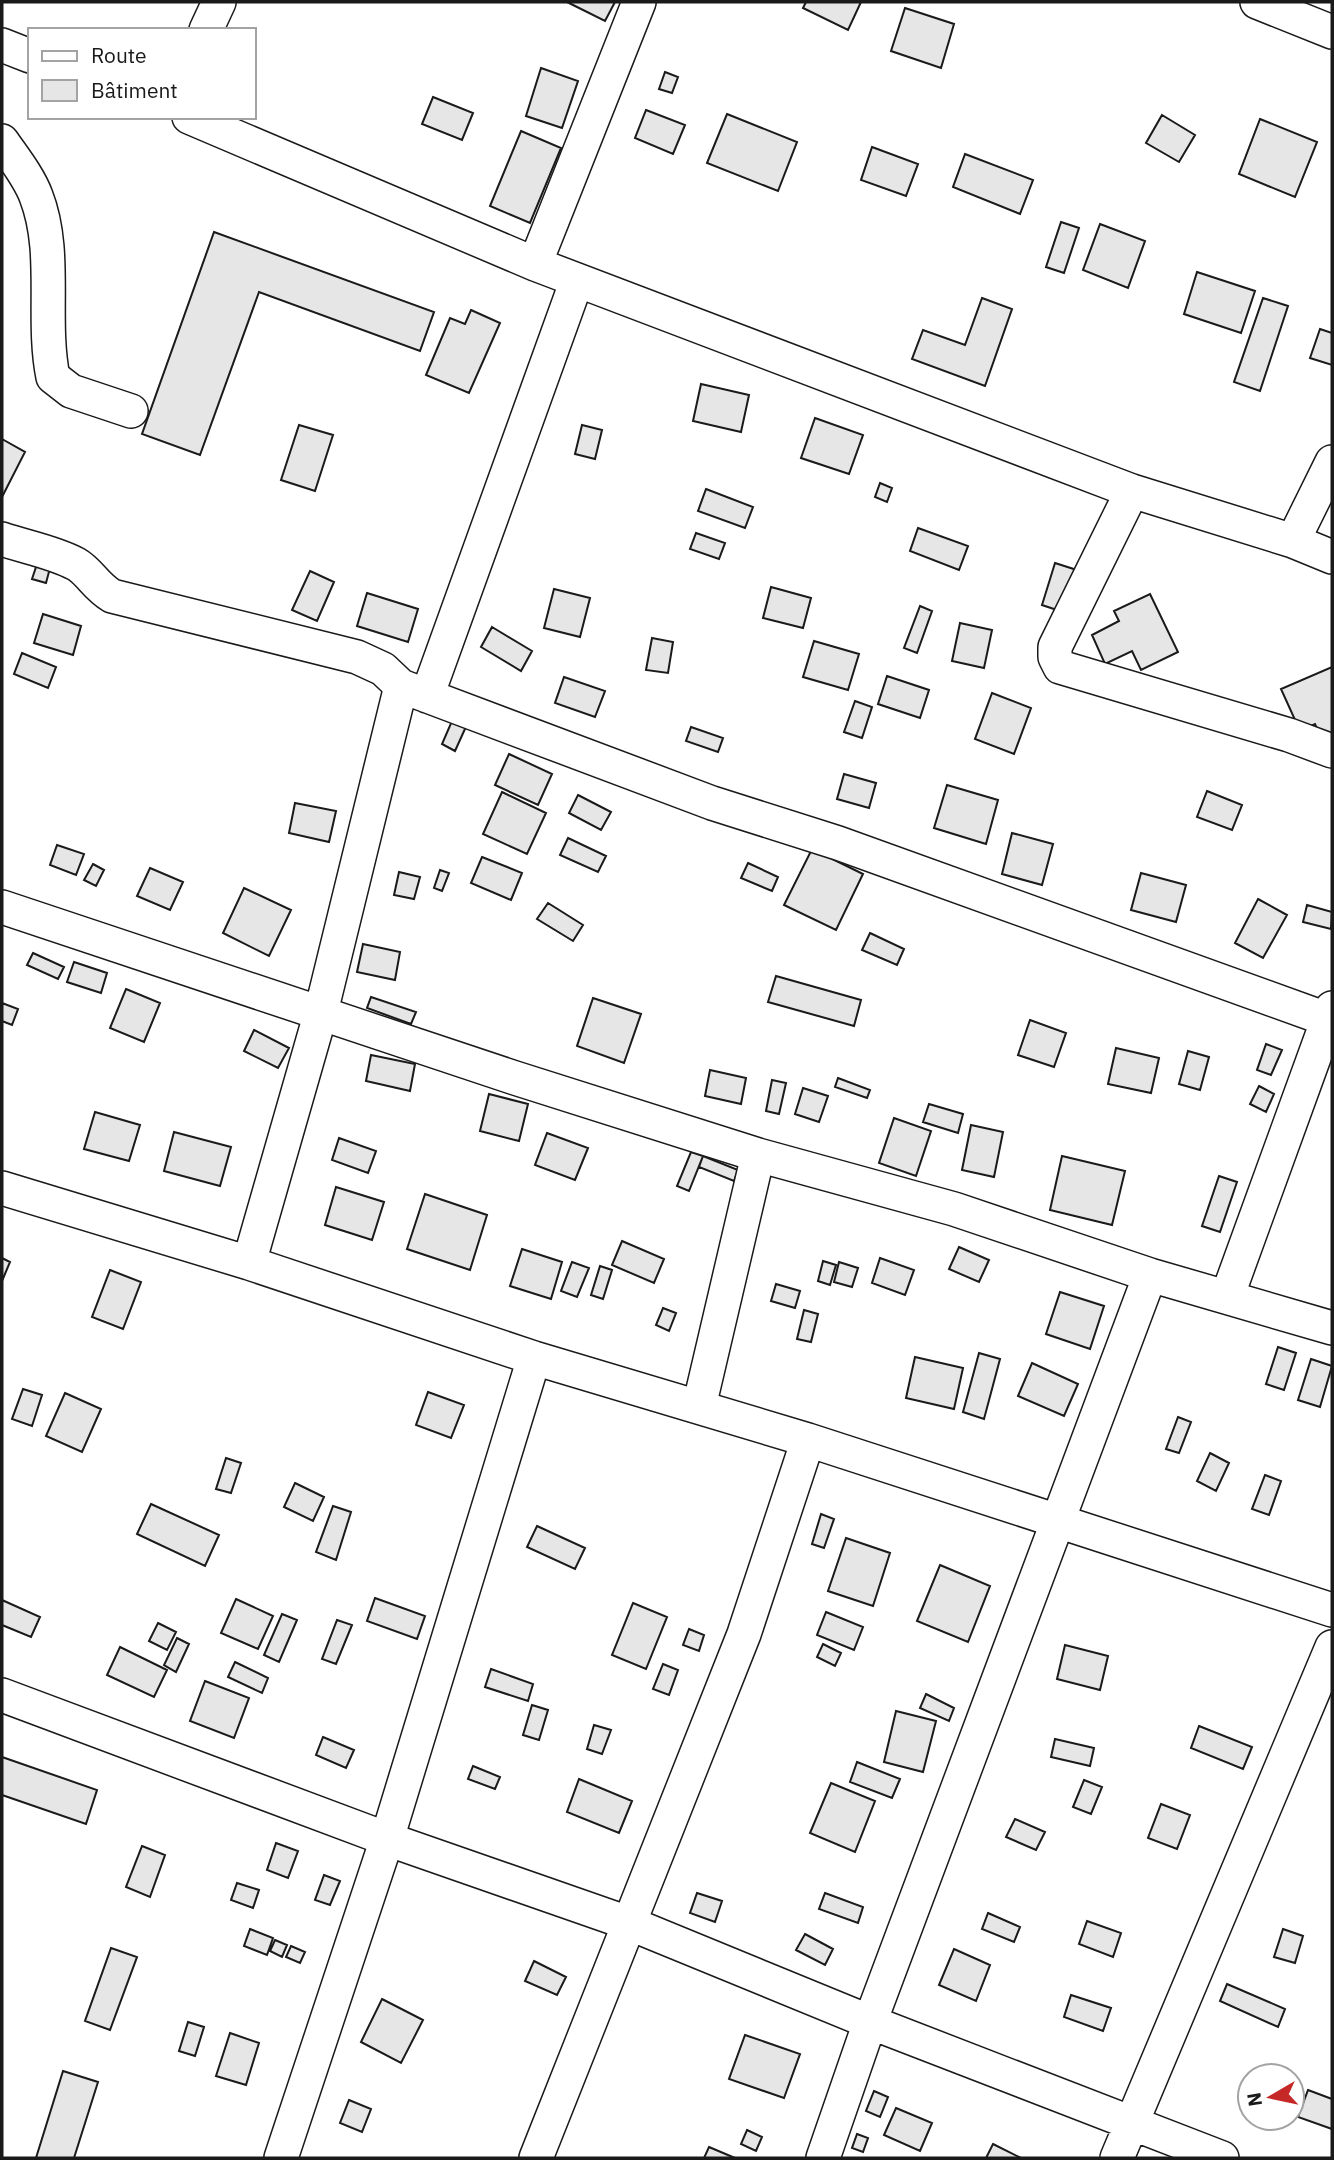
<svg xmlns="http://www.w3.org/2000/svg" width="1334" height="2160" viewBox="0 0 1334 2160" font-family="'IBM Plex Sans',sans-serif">
<rect width="100%" height="100%" fill="#fff"/>
<!-- building -->
<path fill="#e6e6e6" stroke="#1a1a1a" stroke-width="2" d="M567,2h48l-10,19z
M806,2h55l-13,28 -45,-22z
M905,8l49,16 -13,44 -50,-17z
M541,68l37,13 -16,47 -36,-12z
M665,72l13,5 -6,16 -13,-4z
M433,97l40,16 -11,27 -40,-16z
M646,110l39,15 -12,29 -38,-16z
M727,114l70,28 -19,49 -71,-28z
M1162,115l33,20 -16,27 -33,-19z
M1260,119l57,23 -22,55 -56,-23z
M521,131l40,17 -31,75 -40,-17z
M872,147l46,17 -12,32 -45,-16z
M965,154l68,26 -13,34 -67,-27z
M1061,222l18,6 -15,45 -18,-6z
M1100,224l45,17 -17,47 -45,-18z
M214,232l220,80 -14,39 -161,-59 -59,163 -58,-21z
M1197,272l58,19 -14,42 -57,-19z
M982,298l30,11 -27,77 -73,-27 11,-29 42,15z
M1263,298l25,8 -28,85 -26,-9z
M471,310l29,13 -31,70 -43,-18 24,-57 15,6z
M1320,329l12,4v32l-22,-7z
M701,384l48,11 -8,37 -48,-11z
M815,418l48,17 -14,39 -48,-16z
M299,425l34,10 -18,56 -34,-11z
M582,425l20,5 -7,29 -20,-5z
M2,439l23,13 -23,45z
M880,483l12,5 -5,14 -12,-5z
M706,489l47,18 -8,21 -47,-17z
M918,528l50,18 -9,24 -49,-19z
M696,533l29,10 -6,16 -29,-10z
M1055,563l28,9 -14,42 -27,-9z
M37,564l13,4 -4,15 -14,-4z
M310,571l24,11 -17,39 -25,-11z
M771,587l40,11 -8,30 -40,-10z
M554,589l36,9 -10,39 -36,-9z
M367,593l51,16 -10,33 -51,-16z
M1150,594l28,58 -37,18 -9,-19 -27,13 -13,-29 27,-14 -5,-10z
M920,606l12,5 -15,42 -13,-5z
M43,614l38,12 -8,29 -39,-12z
M960,623l32,7 -8,38 -32,-7z
M492,627l40,24 -11,20 -40,-24z
M652,638l21,4 -5,31 -22,-3z
M814,641l45,13 -11,36 -45,-13z
M22,653l34,14 -8,21 -34,-14z
M1332,667v71l-9,4 -8,-18 -15,7 -19,-42z
M887,676l42,14 -9,28 -42,-14z
M564,677l41,14 -10,26 -40,-14z
M992,693l39,15 -17,46 -39,-15z
M855,701l17,6 -10,31 -18,-6z
M455,714l14,6 -14,31 -13,-7z
M691,727l32,11 -5,14 -32,-11z
M509,754l43,20 -14,31 -43,-20z
M844,774l32,9 -7,25 -32,-9z
M947,785l51,15 -12,44 -52,-16z
M1207,791l35,14 -10,25 -35,-13z
M502,792l44,21 -19,41 -44,-20z
M578,795l33,17 -10,18 -32,-17z
M295,803l41,8 -7,31 -40,-9z
M1012,833l41,11 -11,41 -40,-11z
M568,838l38,18 -8,16 -38,-17z
M57,845l27,9 -8,21 -26,-10z
M812,849l51,25 -27,56 -52,-25z
M482,857l40,16 -11,27 -40,-17z
M748,863l30,14 -6,14 -31,-13z
M93,864l11,6 -8,16 -12,-6z
M150,868l33,14 -13,28 -33,-14z
M440,870l9,3 -7,18 -8,-3z
M399,872l21,5 -6,22 -20,-4z
M1141,873l45,12 -10,37 -45,-12z
M244,888l47,22 -22,46 -46,-23z
M1258,899l29,16 -24,43 -28,-15z
M548,903l35,22 -10,16 -36,-22z
M1307,905l25,7 -1,17 -28,-7z
M870,933l34,16 -7,16 -35,-15z
M363,944l37,8 -5,28 -38,-8z
M33,953l31,14 -6,12 -31,-14z
M74,962l33,11 -6,20 -34,-11z
M776,976l85,24 -7,26 -86,-24z
M126,989l34,14 -16,39 -34,-14z
M371,997l45,15 -5,12 -44,-16z
M593,998l48,16 -17,49 -47,-17z
M2,1003l16,6 -6,16 -10,-4z
M1030,1020l36,13 -12,34 -36,-12z
M254,1030l35,18 -11,20 -34,-17z
M1266,1044l16,6 -11,25 -14,-5z
M1116,1048l43,10 -8,35 -43,-9z
M1188,1051l21,6 -9,33 -21,-6z
M371,1055l44,9 -5,27 -44,-10z
M710,1070l36,8 -5,26 -36,-8z
M838,1078l32,12 -3,8 -32,-11z
M772,1080l14,3 -7,31 -13,-3z
M1259,1086l15,8 -8,18 -16,-8z
M803,1088l25,8 -9,26 -24,-8z
M489,1094l39,10 -9,37 -39,-10z
M929,1104l34,10 -5,19 -35,-11z
M95,1112l45,13 -11,36 -45,-12z
M894,1118l37,13 -15,45 -37,-13z
M971,1125l32,7 -9,45 -32,-7z
M174,1132l57,15 -11,39 -56,-15z
M547,1133l41,15 -13,32 -40,-15z
M339,1138l37,13 -8,22 -36,-13z
M691,1152l12,4 -14,35 -12,-5z
M703,1156l35,14 -4,11 -35,-14z
M1062,1156l63,15 -13,54 -62,-15z
M1219,1176l18,6 -17,50 -18,-6z
M336,1187l48,15 -12,38 -47,-15z
M425,1194l62,21 -17,55 -63,-21z
M622,1241l42,18 -10,24 -42,-18z
M959,1247l30,13 -10,22 -30,-13z
M522,1249l40,13 -11,37 -41,-13z
M2,1258l8,4 -8,19z
M880,1258l34,12 -9,25 -33,-12z
M823,1261l13,4 -6,20 -12,-4z
M572,1262l17,6 -12,29 -16,-6z
M839,1262l19,6 -6,19 -18,-5z
M600,1266l12,4 -9,29 -12,-4z
M110,1270l31,12 -18,47 -31,-12z
M776,1284l24,7 -5,17 -24,-7z
M1060,1292l44,14 -14,43 -44,-15z
M663,1308l13,5 -7,18 -13,-6z
M804,1310l14,4 -7,28 -14,-3z
M1278,1347l18,6 -12,37 -18,-6z
M979,1353l21,6 -16,60 -21,-7z
M915,1357l48,11 -9,41 -48,-11z
M1311,1359l21,7 -12,41 -22,-7z
M1032,1363l46,21 -14,32 -46,-20z
M23,1389l19,6 -10,31 -20,-7z
M428,1392l36,13 -13,33 -35,-13z
M65,1393l36,16 -19,43 -36,-16z
M1178,1417l13,5 -12,31 -13,-4z
M1210,1453l19,10 -13,28 -19,-10z
M226,1458l15,5 -10,30 -15,-4z
M1265,1475l16,6 -12,34 -17,-6z
M295,1483l29,14 -11,24 -29,-14z
M151,1504l68,31 -14,31 -68,-32z
M333,1506l18,6 -15,48 -20,-8z
M821,1514l13,5 -10,29 -12,-4z
M537,1526l48,22 -10,21 -48,-22z
M846,1538l44,15 -17,53 -45,-15z
M940,1565l50,21 -22,56 -51,-21z
M375,1598l50,18 -8,23 -50,-18z
M236,1599l37,17 -15,33 -37,-16z
M2,1600l38,17 -9,20 -29,-12z
M633,1603l34,14 -21,52 -34,-14z
M826,1612l37,15 -9,23 -37,-15z
M282,1614l15,6 -18,42 -15,-7z
M337,1620l15,5 -16,39 -14,-5z
M158,1623l18,9 -9,18 -18,-9z
M689,1629l15,6 -5,16 -16,-6z
M177,1638l12,6 -13,28 -12,-7z
M823,1644l18,9 -6,13 -18,-9z
M1065,1645l43,11 -8,34 -43,-11z
M120,1647l47,23 -13,27 -47,-22z
M235,1662l33,16 -6,15 -34,-16z
M663,1664l15,6 -9,25 -16,-6z
M491,1669l42,15 -5,17 -43,-14z
M205,1681l44,17 -15,40 -44,-17z
M926,1694l28,14 -5,13 -29,-13z
M532,1705l16,5 -9,30 -16,-5z
M896,1711l40,10 -13,51 -39,-10z
M594,1725l17,5 -9,24 -15,-5z
M1199,1726l53,21 -9,22 -52,-21z
M323,1737l31,13 -8,18 -30,-13z
M1055,1739l39,9 -4,18 -39,-9z
M2,1757l95,33 -11,34 -84,-29z
M857,1762l43,17 -8,19 -42,-16z
M473,1766l27,11 -5,12 -27,-10z
M579,1779l53,22 -13,32 -52,-21z
M1084,1780l18,7 -11,27 -18,-7z
M831,1783l44,18 -20,51 -45,-19z
M1161,1804l29,11 -13,34 -29,-11z
M1015,1819l30,13 -9,18 -30,-13z
M276,1843l22,8 -10,27 -21,-8z
M142,1846l23,9 -15,42 -24,-10z
M324,1875l16,6 -10,24 -15,-5z
M237,1883l22,7 -6,18 -22,-8z
M697,1893l25,8 -7,21 -25,-9z
M825,1893l38,14 -5,16 -39,-14z
M988,1913l32,14 -6,15 -32,-13z
M1087,1921l34,12 -8,24 -34,-13z
M250,1929l23,9 -6,17 -23,-9z
M1283,1929l20,7 -8,27 -21,-6z
M805,1934l28,15 -8,16 -29,-15z
M275,1940l12,5 -5,12 -12,-6z
M291,1946l14,6 -5,11 -14,-6z
M111,1948l26,9 -27,73 -25,-9z
M954,1949l36,16 -14,36 -37,-16z
M534,1961l32,16 -9,18 -32,-14z
M1227,1984l58,25 -7,18 -58,-26z
M1071,1995l40,13 -8,23 -39,-14z
M382,1999l41,21 -22,43 -40,-21z
M188,2022l16,5 -9,29 -16,-5z
M230,2033l29,10 -13,42 -30,-9z
M745,2035l55,19 -16,44 -55,-19z
M63,2071l35,11 -24,76h-38z
M1308,2090l24,9v30l-34,-12z
M874,2091l14,6 -8,20 -14,-6z
M349,2100l22,9 -9,23 -22,-9z
M896,2108l36,15 -12,28 -36,-16z
M747,2130l15,7 -6,14 -15,-7z
M857,2134l11,4 -5,14 -11,-4z
M993,2144l28,14h-35z
M709,2147l26,11h-31z"/>
<g fill="none" stroke-linecap="round" stroke-linejoin="round">
<!-- minor casing -->
<g stroke="#1a1a1a" stroke-width="36">
<path id="minor" d="M1257,2l75,30
M206,30l13,-28
M2,45l28,11
M189,117l346,147 597,227 161,50 39,16
M2,141c11,16 27,36 34,55 22,56 5,122 17,181l18,14 60,20
M535,264l104,-262
M1132,491l-77,156v10l5,10 229,68 43,16
M2,539c23,8 52,13 74,25 14,8 19,22 36,32l245,61 26,12 18,17
M1293,541l39,-79
M427,696l150,-416
M2,907l513,171 243,77 196,54 196,66 182,53
M2,1188l247,75 285,95 274,82 524,170
M249,1263l72,-251 80,-326 311,117 126,40 494,178
M1227,1297l105,-289
M699,1407l59,-252
M2,1695l385,144 244,85 239,98 352,136
M281,2158l106,-319 147,-481
M536,2158l208,-524 64,-194
M823,2158l47,-136 280,-747
M1117,2158l215,-511"/>
</g>
<!-- minor -->
<use href="#minor" stroke="#fff" stroke-width="33"/>
</g>
<!-- border -->
<rect width="1334" height="2160" fill="none" stroke="#1a1a1a" stroke-width="7"/>
<!-- legend -->
<rect x="28" y="28" width="228" height="91" fill="#ffffff" stroke="#a3a3a3" stroke-width="2"/>
<rect x="42" y="51" width="35" height="10" fill="#ffffff" stroke="#a3a3a3" stroke-width="2"/>
<text x="91" y="63" font-size="21" fill="#1a1a1a">Route</text>
<rect x="42" y="80" width="35" height="21" fill="#e6e6e6" stroke="#a3a3a3" stroke-width="2"/>
<text x="91" y="98" font-size="21" fill="#1a1a1a">Bâtiment</text>
<!-- north arrow -->
<g transform="translate(1271 2097) rotate(261)"><circle r="33" fill="#ffffff" stroke="#a3a3a3" stroke-width="2"/>
<path d="M0-5L12 26L0 18L-12 26Z" fill="#c62828"/>
<text y="-10" font-size="19" font-weight="bold" text-anchor="middle" fill="#1a1a1a">N</text>
</g>
</svg>
